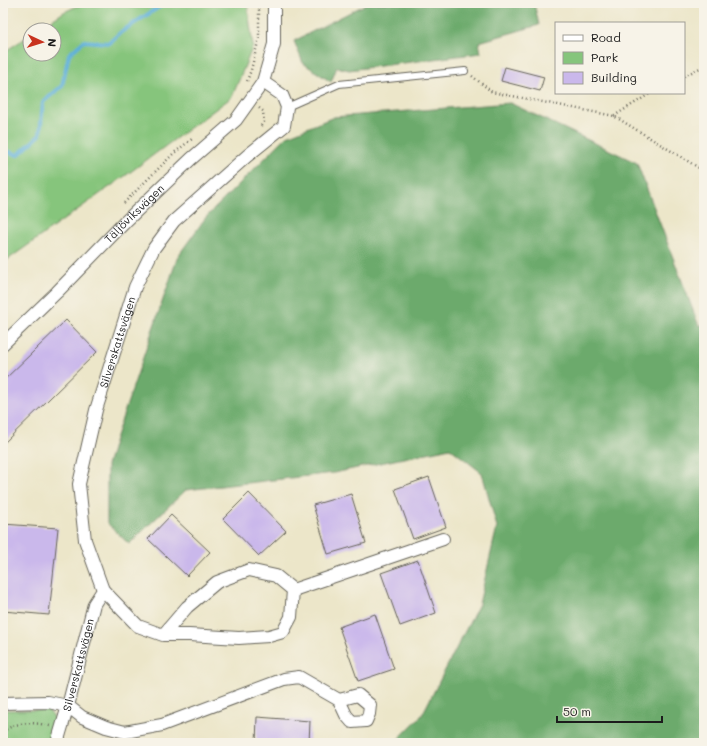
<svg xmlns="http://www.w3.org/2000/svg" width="707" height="746" viewBox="0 0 707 746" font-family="Mali,sans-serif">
<rect width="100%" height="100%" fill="#f7f3e8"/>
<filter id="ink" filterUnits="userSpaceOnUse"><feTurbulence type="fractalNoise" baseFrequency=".025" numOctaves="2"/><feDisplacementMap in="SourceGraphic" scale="8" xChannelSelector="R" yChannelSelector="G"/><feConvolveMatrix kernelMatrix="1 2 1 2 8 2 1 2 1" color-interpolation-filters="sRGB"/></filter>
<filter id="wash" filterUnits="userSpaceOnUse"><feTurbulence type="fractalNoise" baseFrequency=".012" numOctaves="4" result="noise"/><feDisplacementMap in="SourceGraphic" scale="16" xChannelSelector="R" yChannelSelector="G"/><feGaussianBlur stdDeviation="0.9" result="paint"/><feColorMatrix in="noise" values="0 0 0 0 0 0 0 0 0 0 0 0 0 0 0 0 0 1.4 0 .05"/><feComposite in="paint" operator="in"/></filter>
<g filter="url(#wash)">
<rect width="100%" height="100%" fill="#ece6c9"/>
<!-- green -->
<path fill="#86c57c" stroke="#51704c" d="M84,3h163l6,43 -21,51 -107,79 -122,87v-208l4,-5 23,-15v19h24v-24h-17l27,-18z
M3,710h45l9,11 -6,22h-48z"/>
<!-- forest -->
<path fill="#6caa6c" stroke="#446344" d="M368,3h166l5,22 -60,17 2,11 -132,17 -12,-3 -6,15 -28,-19 -9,-22z
M510,103l127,60 62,163 5,-2v419h-310l28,-28 57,-111 18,-77 -15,-54 -32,-25 -116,25 -148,17 -57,54 -22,-21v-57l7,-24 64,-186 28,-39 81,-81 47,-19z"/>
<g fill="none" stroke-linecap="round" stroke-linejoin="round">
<!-- stream -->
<path stroke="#5fb0da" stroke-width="4" d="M3,150l15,5 22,-20 3,-33 19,-16 7,-32 15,-13 25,2 12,-11 44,-29"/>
</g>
<g id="blocks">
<!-- building -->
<path fill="#cab8eb" d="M505,67l39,10 -4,14 -39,-10z
M66,320l31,32 -94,92v-63z
M429,477l17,50 -33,12 -18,-50z
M249,493l37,38 -27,25 -36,-37z
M351,494l15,49 -38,11 -15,-49z
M171,515l39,37 -23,24 -39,-37z
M3,524l55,4 -9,87 -46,-4z
M418,560l18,53 -36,13 -19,-53z
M375,614l19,55 -36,12 -19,-54z
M257,717l53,4 -1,22h-53z"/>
</g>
</g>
<g filter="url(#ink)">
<use href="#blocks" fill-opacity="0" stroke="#656359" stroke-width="1"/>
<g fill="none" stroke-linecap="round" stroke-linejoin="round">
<!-- service casing -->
<g stroke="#656359" stroke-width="8">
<path id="service" d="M287,107l52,-23 126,-13"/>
</g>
<!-- minor casing -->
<g stroke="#656359" stroke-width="14">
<g id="minor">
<path id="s1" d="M3,344l54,-52 68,-70 66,-63 45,-39 27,-38 11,-38v-41"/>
<path d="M103,590l35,36 25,9h26l50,3 30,-2 14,-4 8,-15 2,-27 -17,-14 -27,-6 -32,12 -30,25 -24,28"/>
<path d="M293,590l150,-51"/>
<path d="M3,703l45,-1 20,4 14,11 24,10 19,5 37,-7 122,-46 15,-2 40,23 7,15 6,7 14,-1 3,-7 1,-9 -12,-10 -19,5"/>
<path id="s2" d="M57,743l11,-37 26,-102 9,-14 -18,-50 -6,-56 17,-74 39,-123 19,-39 20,-27 73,-65 37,-30 3,-19 -5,-12 -19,-13"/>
</g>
</g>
<!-- path -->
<path stroke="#656359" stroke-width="2.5" stroke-dasharray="1 3" stroke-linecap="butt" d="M3,3h1
M472,76l20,16 122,24 90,55
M684,76l20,-10
M247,81l4,-11 8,-32v-31l-1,-4
M259,108l4,3 1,11 -4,5
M614,116l37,-23
M124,203l50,-50 18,-14
M3,732c12,-11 32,-10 47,-6"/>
<!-- service -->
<use href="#service" stroke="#fff" stroke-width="6"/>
<!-- minor -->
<use href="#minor" stroke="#fff" stroke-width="12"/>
</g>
</g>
<g text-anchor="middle" stroke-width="4" stroke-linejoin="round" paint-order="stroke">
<!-- street labels -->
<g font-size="11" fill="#1c1c1c" stroke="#f7f3e8">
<text dy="4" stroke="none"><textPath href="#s1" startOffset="185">Täljöviksvägen</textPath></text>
<text dy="4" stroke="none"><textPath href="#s2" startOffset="417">Silverskattsvägen</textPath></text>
<text dy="4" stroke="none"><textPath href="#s2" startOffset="81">Silverskattsvägen</textPath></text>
</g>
</g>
<!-- margin -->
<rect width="707" height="746" fill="none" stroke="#f7f3e8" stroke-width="16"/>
<!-- legend -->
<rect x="555" y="22" width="130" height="72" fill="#f7f3e8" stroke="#9f9d96"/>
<rect x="563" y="35" width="20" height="6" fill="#ffffff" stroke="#9f9d96"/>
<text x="591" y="42" font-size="12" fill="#1c1c1c">Road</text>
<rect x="563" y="52" width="20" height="12" fill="#86c57c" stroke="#9f9d96"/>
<text x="591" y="62" font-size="12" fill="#1c1c1c">Park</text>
<rect x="563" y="72" width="20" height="12" fill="#cab8eb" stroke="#9f9d96"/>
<text x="591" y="82" font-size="12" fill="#1c1c1c">Building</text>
<!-- north arrow -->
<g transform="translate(42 42) rotate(94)"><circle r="19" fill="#f7f3e8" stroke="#9f9d96"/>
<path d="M0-3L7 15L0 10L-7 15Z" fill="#c8321e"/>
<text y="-6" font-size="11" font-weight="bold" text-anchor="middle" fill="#1c1c1c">N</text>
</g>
<!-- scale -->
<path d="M557 716v6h105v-6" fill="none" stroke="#1c1c1c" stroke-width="2"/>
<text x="563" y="716" font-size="12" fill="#1c1c1c" stroke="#f7f3e8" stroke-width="3" paint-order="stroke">50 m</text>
</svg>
